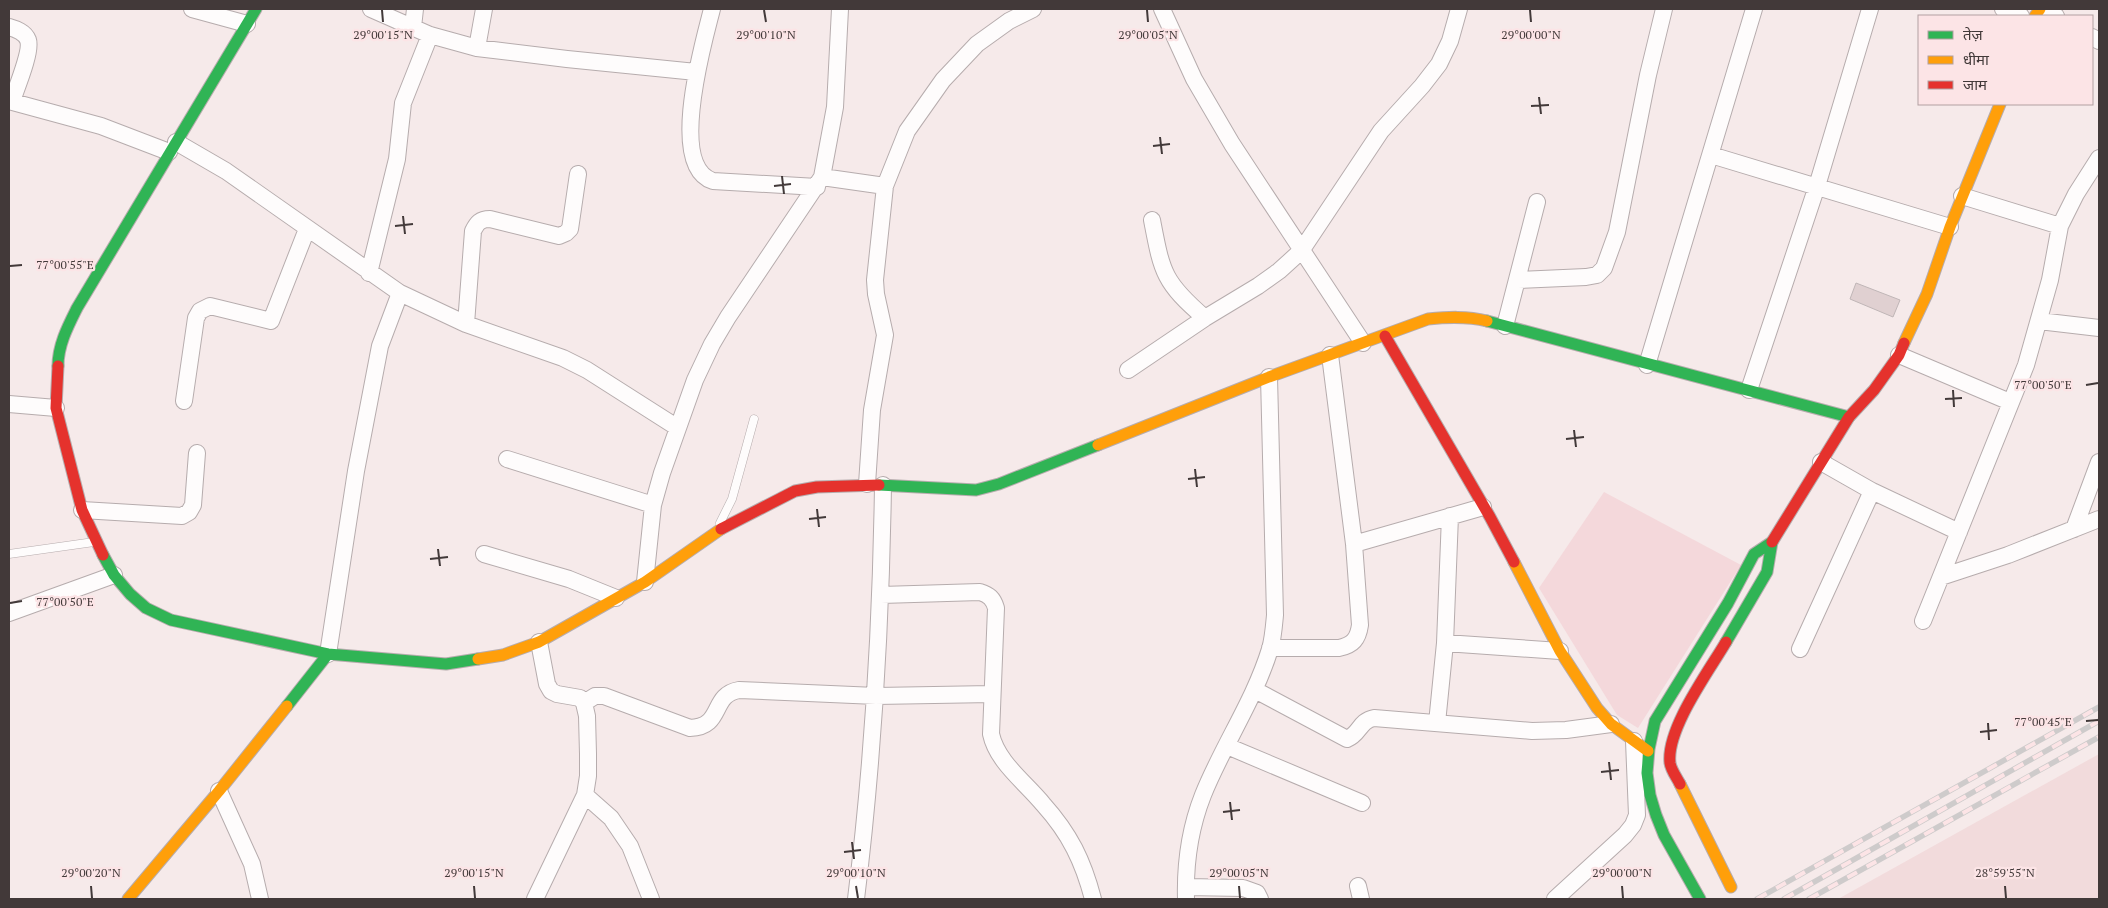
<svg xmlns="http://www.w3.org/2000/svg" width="2108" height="908" viewBox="0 0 2108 908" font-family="'PT Serif','Noto Sans Devanagari',serif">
<rect width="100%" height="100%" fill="#f6eaea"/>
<!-- built -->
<path fill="#f2dbdc" d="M2099,754v145h-261z"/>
<!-- green -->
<path fill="#f4d8db" d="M1604,492l137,73 -103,163 -21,-13 -78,-127z"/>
<!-- building -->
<path fill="#e0d0d1" stroke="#c0b6b7" d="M1856,283l44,17 -7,17 -43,-18z"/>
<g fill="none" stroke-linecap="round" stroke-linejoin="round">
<!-- lane casing -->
<g stroke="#b6acad" stroke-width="9">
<path id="lane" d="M720,523l12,-24 22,-80
M9,554l85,-12"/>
</g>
<!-- street casing -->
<g stroke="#b6acad" stroke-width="18">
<path id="street" d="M192,9l55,15
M371,9l59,26 47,13 90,11 129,13
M712,9c-8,32 -45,157 1,172l104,6
M1162,9l32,70 38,65 131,199
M2003,9l18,7
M2043,9l13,7
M9,27c7,2 16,5 19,13 4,11 -12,49 -16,61
M413,27l2,-18
M2092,37l7,4
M477,48l7,-39
M9,101l92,25 68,26
M176,142l50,29 174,122 66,31 97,34 24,12 91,58
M1711,155l239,72
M822,177l63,9
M1962,196l98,30
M1152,220c10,52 11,62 53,98
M369,273l28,-114 6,-56 27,-68
M1518,280l68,-3 11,-2 7,-7 13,-36 31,-157 16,-66
M2039,321l60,7
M466,324l7,-93c4,-8 7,-12 17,-12l69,17 7,-3 4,-4 8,-55
M1505,326l32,-124
M1899,355l111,47
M1647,365l107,-356
M1128,370l77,-52 53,-32 21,-15 22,-20 80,-120 41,-45 17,-22 11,-23 9,-32
M1749,390l68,-204 53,-177
M184,401l12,-83 4,-7 10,-5 61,15 36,-92
M9,404l47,4
M507,459l146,46
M1821,462l51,29 87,41
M867,484l5,-74 13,-75 -9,-41 -1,-14 10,-94 22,-55 36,-51 34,-36 32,-23 24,-12
M82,510l100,6 7,-4 4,-7 4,-52
M2074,529l25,-67
M1354,544l129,-37
M484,554l85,25 47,19
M1941,577l67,-22 91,-36
M645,582l8,-77 9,-32 33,-93 17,-36 16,-27 94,-140 13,-70 5,-98
M881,595l99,-3c9,3 13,6 16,16l-5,126c6,28 34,48 52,70 27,30 40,57 50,95
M9,613l105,-38
M1923,621l103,-256 24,-85 10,-54 16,-32 23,-36
M1445,643l115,8
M1270,648h69c14,-3 19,-9 21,-23l-6,-81 -24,-189
M1800,649l72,-158
M328,654l28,-183 24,-125 20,-53
M1255,690l92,49c13,-5 12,-18 27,-21l158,13 34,-1 45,-6
M584,703l11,-7h9l86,32c34,-1 20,-33 49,-38l137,6 116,-2
M1437,723l8,-80 5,-127
M1227,746l135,57
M219,791l33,73 8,35
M585,795l26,23 19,28 21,53
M1358,886l3,13
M1186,887l57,1 14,5 3,6
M535,899l50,-104 3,-19v-22l-1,-38 -3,-13 -4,-5 -23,-4 -6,-3 -4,-7 -8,-42
M856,899c17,-137 25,-275 27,-414
M1186,899c-1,-35 4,-71 17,-104 20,-50 51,-94 67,-146 3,-10 4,-23 5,-34l-6,-238
M1555,899l70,-64 8,-10 4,-10 -3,-74"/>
</g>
<!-- fast casing -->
<g stroke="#b6acad" stroke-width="13">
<path id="fast" d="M1487,321l362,96
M58,366c0,-21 10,-40 19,-58l179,-299
M879,485l97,5 23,-6 99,-39
M103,555l11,20 16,19 16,14 25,12 157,34 118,10 32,-5
M287,706l41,-52
M1700,899l-36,-64 -8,-20 -6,-20 -3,-22 2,-24 6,-28 73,-118 26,-49 18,-12 -5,30 -41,70"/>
</g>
<!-- slow casing -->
<g stroke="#b6acad" stroke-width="13">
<path id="slow" d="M2035,16l5,-7
M1904,343l23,-49 23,-67 50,-123
M1098,445l171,-68 159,-58c20,-2 39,-3 59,2
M1514,562l46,89 37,57 14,16 37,27
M478,659l25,-4 36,-13 106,-60 76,-53
M1680,784l51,103
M128,899l91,-108 68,-85"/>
</g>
<!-- jam casing -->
<g stroke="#b6acad" stroke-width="13">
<path id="jam" d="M1385,336l105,181 24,45
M58,366l-2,42 26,102 21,45
M721,529l74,-38 22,-4 62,-2
M1772,542l77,-125 25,-27 25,-35 5,-12
M1680,784c-3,-6 -9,-14 -10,-21 -4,-34 39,-92 56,-121"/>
</g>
<!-- lane -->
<use href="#lane" stroke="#fefcfc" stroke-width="8"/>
<!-- street -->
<use href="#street" stroke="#fefcfc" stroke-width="16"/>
<!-- fast -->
<use href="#fast" stroke="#30b455" stroke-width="11"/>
<!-- slow -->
<use href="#slow" stroke="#ff9f0a" stroke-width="11"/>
<!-- jam -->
<use href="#jam" stroke="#e5322d" stroke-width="11"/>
<!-- rail casing -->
<g stroke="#cecbcb" stroke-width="5.5">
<path id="rail" d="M1757,899l342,-192
M1784,899l315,-178
M1809,899l290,-162"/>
</g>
<!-- rail -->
<use href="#rail" stroke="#fce4e6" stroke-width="4" stroke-dasharray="11" stroke-linecap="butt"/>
</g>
<!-- ticks -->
<path fill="none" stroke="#423939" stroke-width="2" d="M382,10l1,12M764,10l2,12M1147,10l1,12M1530,10l1,12M1539,97l2,17M1531,106l18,-1M1160,137l2,17M1153,146l17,-2M782,176l2,18M774,186l17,-2M403,216l2,18M395,226l18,-2M10,266l12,-1M2086,385l12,-2M1953,390l1,17M1945,399l17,-1M1574,430l2,17M1566,439l18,-2M1195,469l2,18M1188,479l17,-2M817,509l2,18M809,519l17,-2M438,549l2,17M430,559l18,-2M10,603l12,-2M2086,721l12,-1M1988,723l1,17M1980,732l17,-2M1609,762l2,18M1601,772l18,-2M1230,802l2,18M1223,812l17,-2M852,842l2,17M844,852l17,-2M91,886l1,12M474,886l1,12M856,886l2,12M1239,886l1,12M1622,886l1,12M2005,886l1,12"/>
<g font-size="12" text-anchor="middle" fill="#423939" stroke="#fce4e6" stroke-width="4.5" stroke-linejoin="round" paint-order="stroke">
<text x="383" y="39">29°00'15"N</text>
<text x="766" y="39">29°00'10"N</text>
<text x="1148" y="39">29°00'05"N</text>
<text x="1531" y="39">29°00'00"N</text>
<text x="65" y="269">77°00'55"E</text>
<text x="2043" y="389">77°00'50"E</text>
<text x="65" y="606">77°00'50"E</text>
<text x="2043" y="726">77°00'45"E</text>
<text x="91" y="877">29°00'20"N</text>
<text x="474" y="877">29°00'15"N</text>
<text x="856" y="877">29°00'10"N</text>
<text x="1239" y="877">29°00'05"N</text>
<text x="1622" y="877">29°00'00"N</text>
<text x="2005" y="877">28°59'55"N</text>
</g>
<!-- border -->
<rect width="2108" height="908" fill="none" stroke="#423939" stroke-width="20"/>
<!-- legend -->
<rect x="1918" y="15" width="175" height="90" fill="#fce4e6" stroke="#b2a0a1"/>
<rect x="1928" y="31" width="25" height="8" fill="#30b455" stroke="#b2a0a1"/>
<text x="1963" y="40" font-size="15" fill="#423939">तेज़</text>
<rect x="1928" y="56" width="25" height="8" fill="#ff9f0a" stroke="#b2a0a1"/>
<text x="1963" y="65" font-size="15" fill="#423939">धीमा</text>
<rect x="1928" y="81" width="25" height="8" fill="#e5322d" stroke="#b2a0a1"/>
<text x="1963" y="90" font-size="15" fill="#423939">जाम</text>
</svg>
